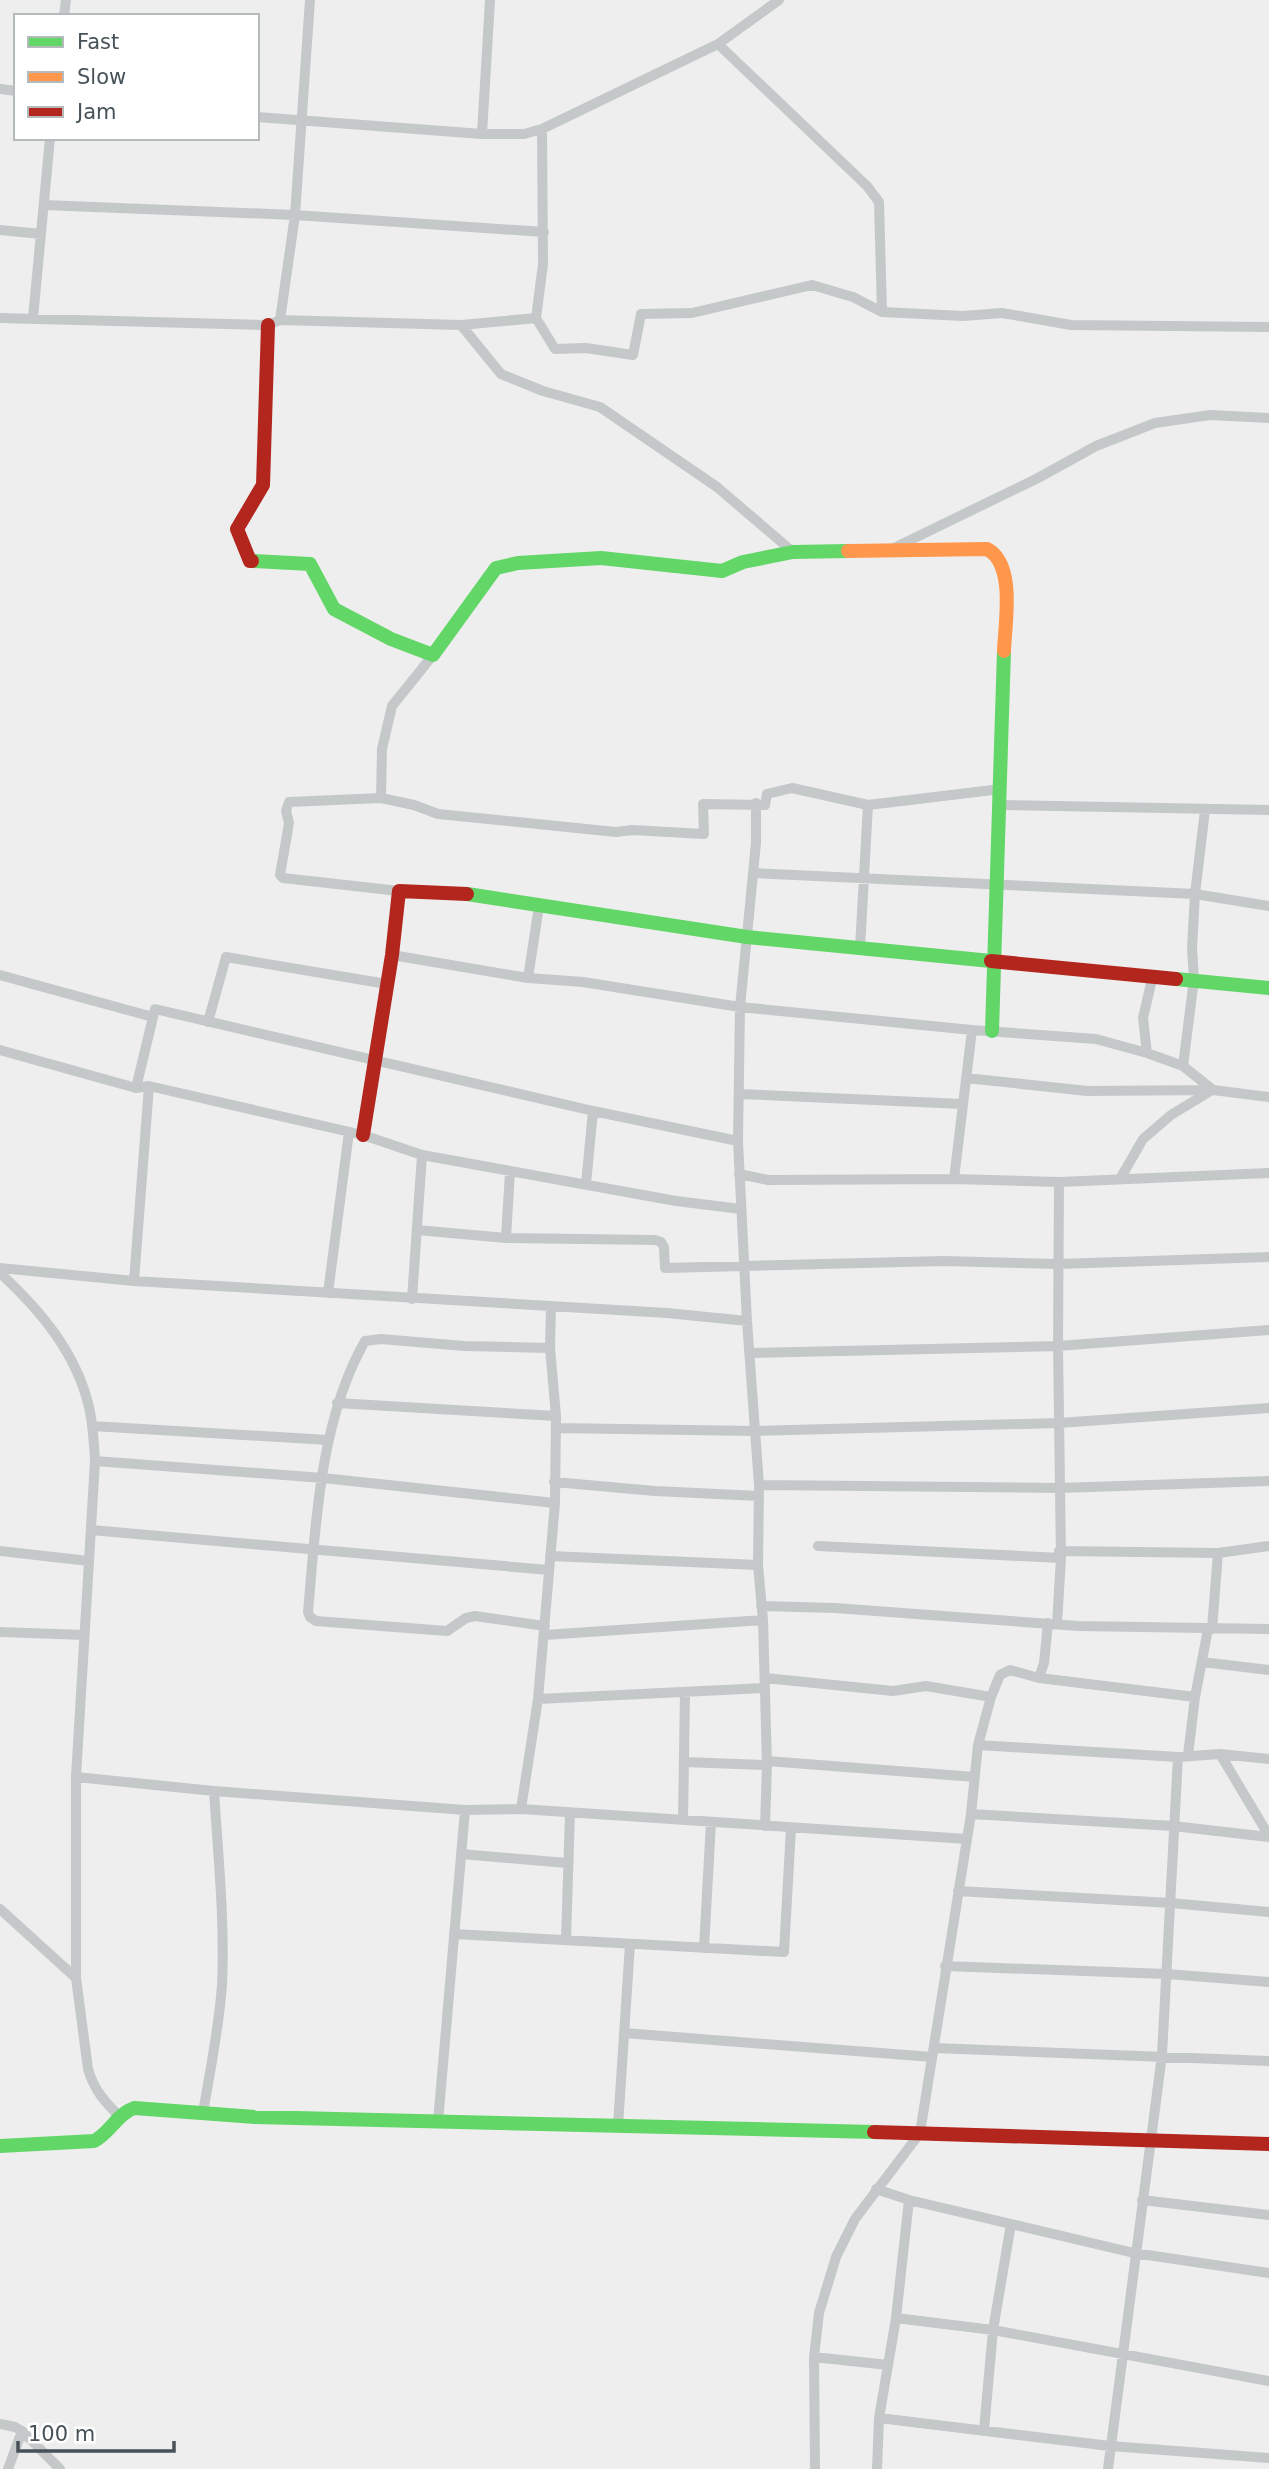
<svg xmlns="http://www.w3.org/2000/svg" width="1269" height="2469" viewBox="0 0 1269 2469" font-family="'DejaVu Sans',sans-serif">
<rect width="100%" height="100%" fill="#eee"/>
<g fill="none" stroke-linecap="round" stroke-linejoin="round">
<!-- street -->
<path stroke="#c5c8c9" stroke-width="10" d="M64,16l2,-16
M718,44l149,142 12,16 3,110
M0,89l16,2
M257,117l225,17h42l18,-5 176,-85 61,-44
M542,129l1,135 -7,54 19,31 31,-1 47,7 8,-41 51,-1 120,-28 41,12 29,15 81,4 39,-3 69,12 198,2
M482,134l8,-134
M44,205l251,10 249,17
M0,230l41,4
M0,318l268,7 12,-5 181,5 75,-7
M33,318l17,-180
M280,320l15,-105 15,-215
M461,325l40,49 42,17 57,16 117,80 76,65
M894,548l144,-70 58,-32 59,-23 55,-8 59,3
M381,798l33,7 24,9 178,18 16,-2 72,4 -1,-30 62,1 2,-11 25,-6 76,17
M756,803v40l-16,164 -2,134 9,180 12,164 -1,80 5,55 4,145 -2,61
M1001,805l268,5
M753,873l442,21 74,12
M399,891l-116,-13 -3,-3 9,-52 -3,-12 3,-9 92,-4 1,-49 10,-43 41,-51
M860,948l8,-143 133,-16
M392,955l136,23 55,4 157,25 232,23 124,9 51,14 36,13 30,24 56,7
M0,975l153,42 2,-8 438,102 145,30
M528,978l11,-72
M208,1022l18,-65 161,27
M0,1050l136,38 13,-2 214,49 59,20 254,46 65,8
M1147,1053l-4,-35 10,-43
M1183,1066l11,-87 -2,-31 3,-54 10,-84
M966,1078l121,13 126,-1
M136,1088l17,-71
M739,1094l224,10
M739,1174l29,6 186,-1 105,3 210,-9
M954,1179l18,-149
M1120,1179l23,-40 28,-24 41,-25
M586,1184l7,-73
M417,1230l89,8 149,2 6,2 3,5 1,21 279,-7 115,3 210,-7
M506,1238l4,-66
M0,1268l134,13 533,32 80,8
M0,1273c40,37 76,79 89,134 4,17 5,36 6,54l-19,316v201l12,91c6,21 17,33 32,48
M134,1281l15,-195
M328,1293l21,-161
M412,1299l10,-144
M751,1353l307,-7 211,-16
M337,1403l219,13
M92,1426l236,14
M556,1428l200,3 303,-8 210,-15
M95,1461l228,17 232,25
M554,1482l101,9 104,5
M759,1485l301,3 209,-7
M91,1530l458,40
M818,1546l243,12
M0,1551l89,10
M1059,1551l159,2 51,-7
M550,1556l208,9
M761,1606l74,2 243,18 191,3
M1057,1624l4,-66 -3,-212 1,-164
M545,1626l-70,-10 -9,2 -19,13 -131,-10 -6,-4 -2,-5c8,-90 12,-192 57,-271l16,-2 83,7 86,2
M1212,1629l6,-76
M0,1632l84,3
M545,1635l218,-15
M1202,1662l67,8
M765,1678l128,13 33,-5 65,11
M1039,1678l5,-15 4,-40
M538,1699l227,-11
M978,1745l200,12 42,-3 49,5
M1220,1754l49,82
M1188,1755l7,-58 13,-68
M767,1761l208,16
M684,1762l83,3
M76,1777l138,14 251,19 56,-1 446,30
M521,1809l17,-110 17,-196 1,-87 -6,-68 1,-42
M971,1814l202,12 96,11
M683,1820l2,-128
M461,1854l106,9
M958,1891l213,12 98,9
M0,1909l76,69
M454,1934l330,18 7,-124
M566,1940l4,-128
M704,1948l7,-126
M945,1966l222,8 102,8
M624,2033l308,24
M934,2048l335,13
M203,2113c7,-42 16,-85 19,-128 3,-64 -4,-130 -8,-194
M438,2122l27,-312
M618,2126l12,-182
M876,2189l33,11 225,53 135,20
M1142,2200l127,15
M1011,2224l-18,106 276,51
M896,2318l97,12 -9,100
M814,2357l74,8
M879,2418l231,28 159,12
M0,2424l15,3 7,4 38,38
M8,2469l14,-38
M815,2469l-1,-112 5,-44 17,-56 19,-38 65,-86 51,-319 7,-69 13,-48 9,-22 10,-5 29,8 156,19
M877,2469l2,-51 17,-100 13,-118
M1108,2469l54,-414 16,-298"/>
<!-- fast -->
<path stroke="#63d668" stroke-width="14" d="M252,561l58,3 24,45 57,30 42,16 63,-87 22,-5 83,-5 121,13 21,-9 50,-10 55,-1
M467,894l280,43 244,24
M1176,979l93,9
M992,1031l12,-380
M0,2146l94,-5c16,-8 23,-27 40,-33l121,9 619,15"/>
<!-- slow -->
<path stroke="#ff974d" stroke-width="14" d="M848,551l139,-2c29,15 18,74 17,102"/>
<!-- jam -->
<path stroke="#b3261e" stroke-width="14" d="M252,561h-2l-13,-32 26,-44 5,-160
M991,961l185,18
M363,1135l29,-180 7,-64 68,3
M874,2132l395,12"/>
</g>
<!-- legend -->
<rect x="14" y="14" width="245" height="126" fill="#ffffff" stroke="#b5babc" stroke-width="2"/>
<rect x="28" y="37" width="35" height="10" fill="#63d668" stroke="#b5babc" stroke-width="2"/>
<text x="77" y="49" font-size="21" fill="#475258">Fast</text>
<rect x="28" y="72" width="35" height="10" fill="#ff974d" stroke="#b5babc" stroke-width="2"/>
<text x="77" y="84" font-size="21" fill="#475258">Slow</text>
<rect x="28" y="107" width="35" height="10" fill="#b3261e" stroke="#b5babc" stroke-width="2"/>
<text x="77" y="119" font-size="21" fill="#475258">Jam</text>
<!-- scale -->
<path d="M18 2441v10h156v-10" fill="none" stroke="#475258" stroke-width="3.5"/>
<text x="28" y="2441" font-size="21" fill="#475258" stroke="#ffffff" stroke-width="5" paint-order="stroke">100 m</text>
</svg>
